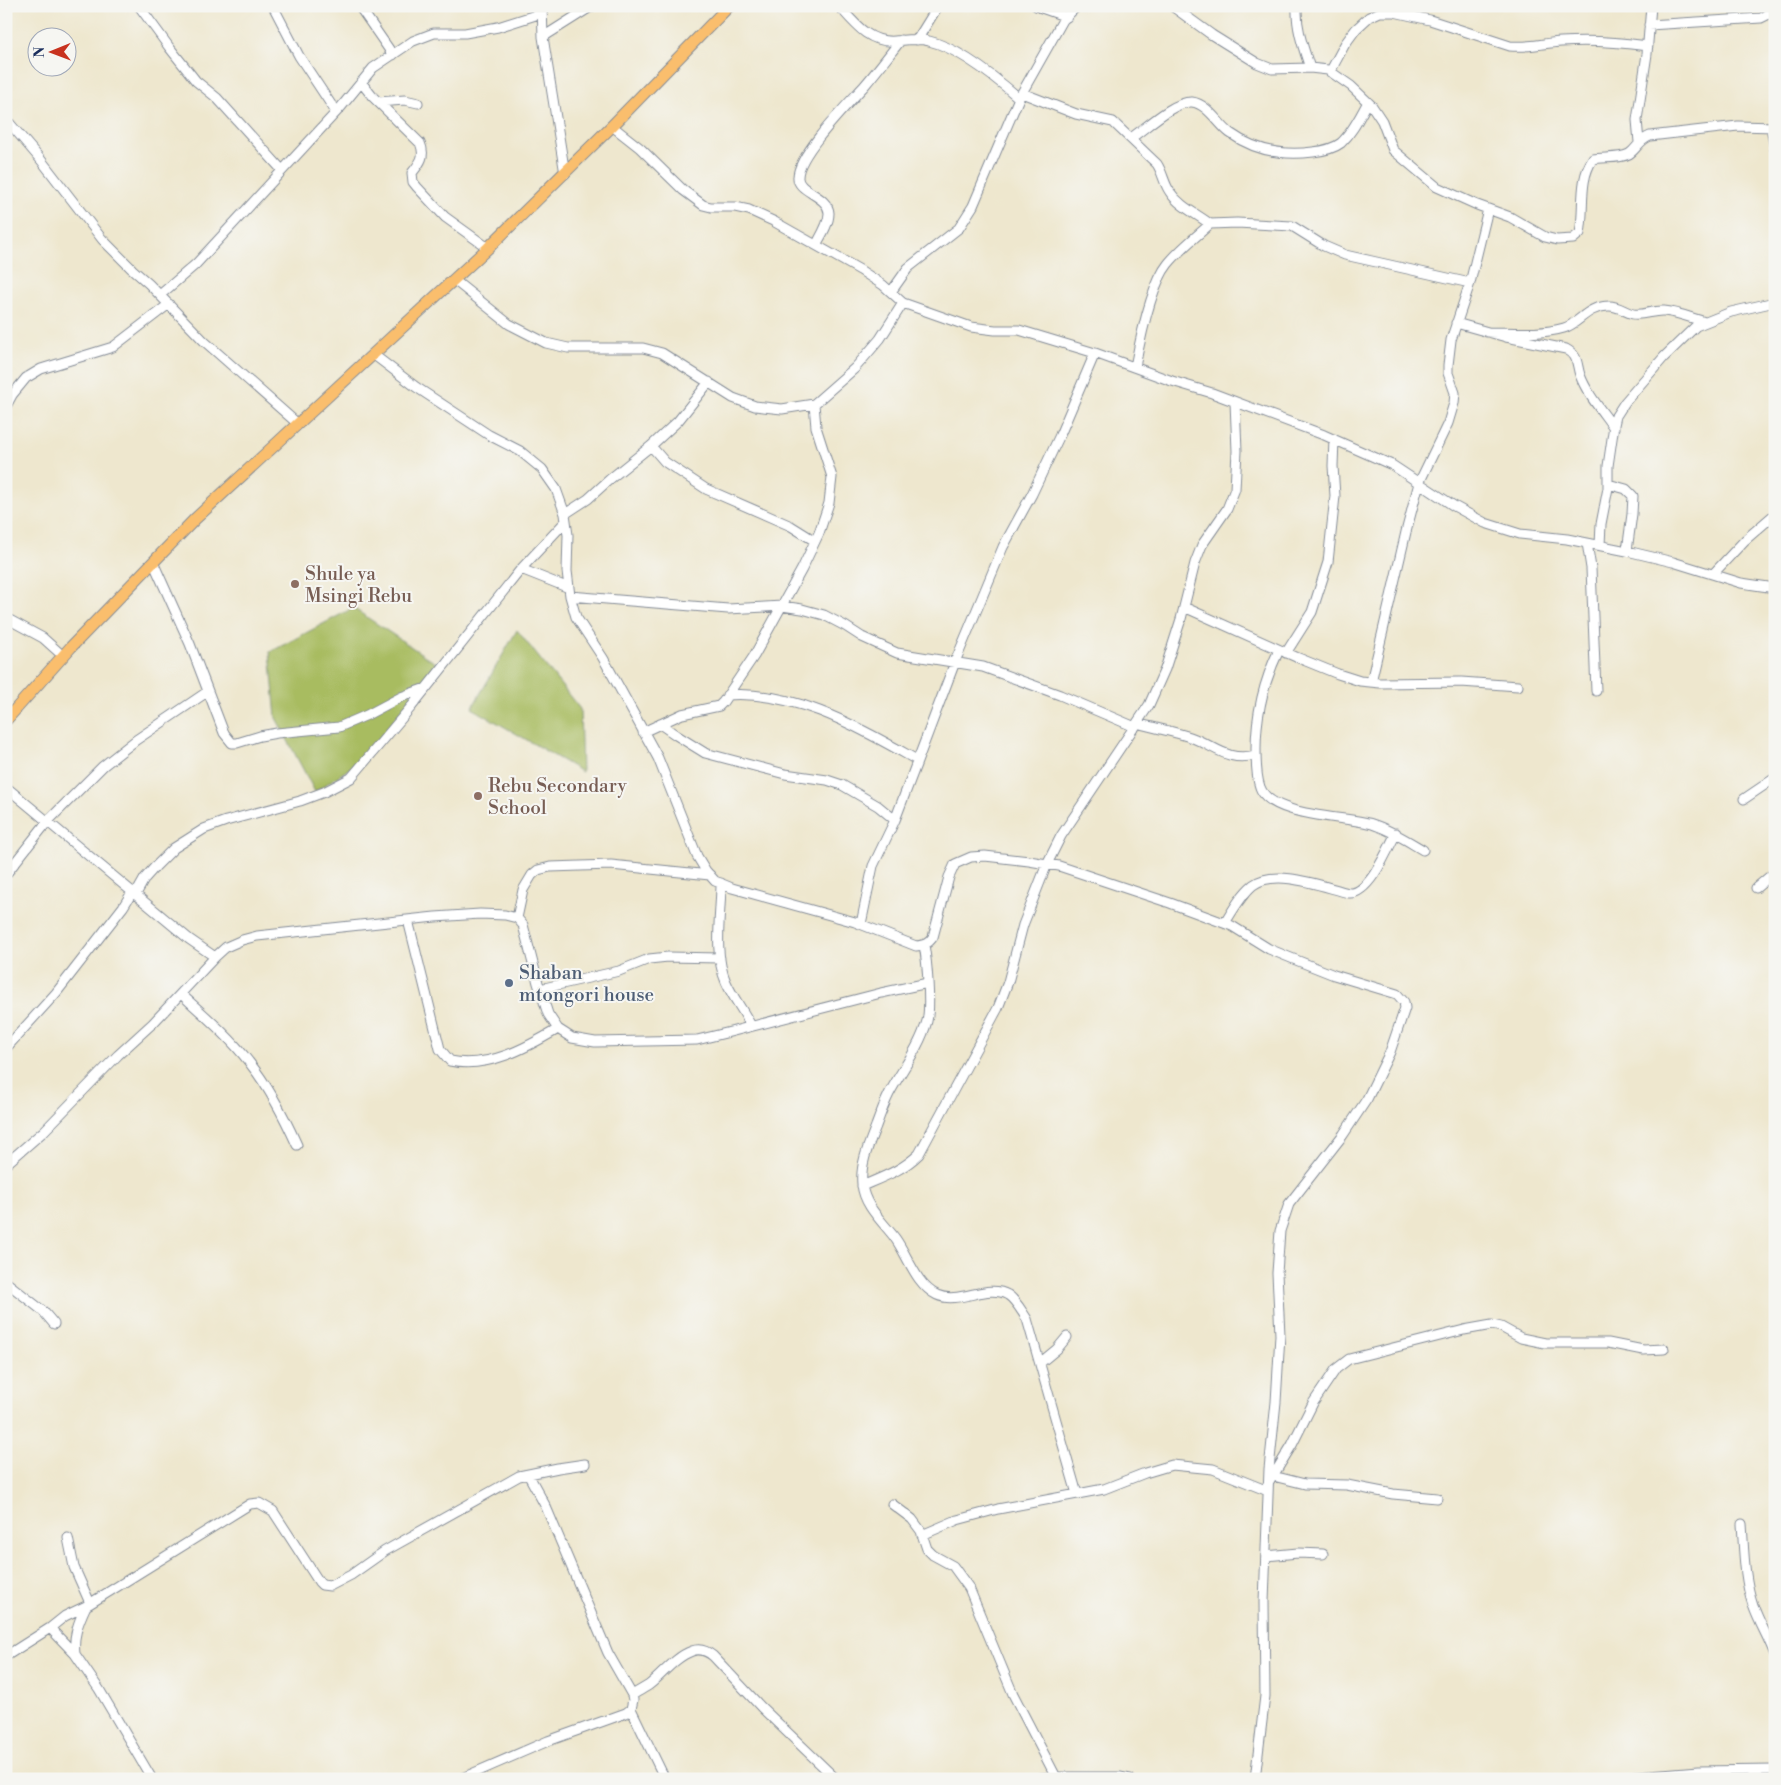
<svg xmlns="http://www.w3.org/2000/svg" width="1781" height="1785" viewBox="0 0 1781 1785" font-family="'Libre Bodoni',serif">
<rect width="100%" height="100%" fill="#f6f6f2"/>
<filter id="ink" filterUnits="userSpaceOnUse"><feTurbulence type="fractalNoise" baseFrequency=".02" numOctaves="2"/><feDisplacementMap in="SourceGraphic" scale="10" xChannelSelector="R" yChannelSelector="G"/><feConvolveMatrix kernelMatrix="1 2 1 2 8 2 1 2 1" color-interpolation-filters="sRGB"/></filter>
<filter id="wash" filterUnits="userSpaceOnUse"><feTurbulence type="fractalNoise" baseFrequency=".0096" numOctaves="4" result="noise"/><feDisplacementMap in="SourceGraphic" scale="20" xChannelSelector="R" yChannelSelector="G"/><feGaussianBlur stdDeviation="1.12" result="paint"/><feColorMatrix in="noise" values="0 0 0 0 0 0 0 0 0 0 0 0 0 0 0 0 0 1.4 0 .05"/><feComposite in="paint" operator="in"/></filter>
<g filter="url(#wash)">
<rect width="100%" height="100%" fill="#eee7ce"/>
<!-- pitch -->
<path fill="#a8bc60" stroke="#62765f" d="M353,608l84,56 -72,94 -50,34 -39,-74 -6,-66z
M517,630l63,79 2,63 -110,-64z"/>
</g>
<g filter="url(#ink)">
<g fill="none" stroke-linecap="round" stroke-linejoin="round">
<!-- minor casing -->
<g stroke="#848b96" stroke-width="11">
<path id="minor" d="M139,6l30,41 27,34 21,17 65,72
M273,6l26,50 37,56
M359,6l34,49
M542,6l1,31 22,137
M839,6c16,18 30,37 56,35 11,-1 23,-3 34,0 30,7 67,37 90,57
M1036,6l31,11
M1172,6l40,29 45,28 15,6 38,-1 18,2 23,16 21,20 10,15 11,29 44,37 40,18 33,12 35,20 12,3 16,-1 7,-6c5,-24 -2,-53 13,-74 11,-2 26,0 36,-5 8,-5 9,-13 21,-18l88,-10 37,1
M1297,6c-1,22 6,41 13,62
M1649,25l112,-7 6,-3 7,-9
M543,37l49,-31
M917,40l21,-34
M1330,72l15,-28 11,-15 13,-12 11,-5h14l36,8 80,26c17,2 34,-3 51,-4 29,-2 58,0 87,4
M361,82l11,14 48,47c6,13 0,20 -8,30l1,9 4,5 28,30 43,31
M1022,93l54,21 37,8 44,42c6,9 7,20 13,28 9,14 27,22 40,32
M378,102l27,-2 13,3
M6,119l35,41 61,79 30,30 17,15 55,57 94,83
M612,126l28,22 43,42 20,15 8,2h24l14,3 24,11 87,49 23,15 20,18 68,24 24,3h24l76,23 77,28 40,12 112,42 68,30 62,41 31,17 35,11 47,5 60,12 46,11 68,21 34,5
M1771,127l4,22
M1131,138c15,-10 43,-37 61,-36 16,2 26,22 38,31 25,18 53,23 83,19 9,-1 20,-3 28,-9 12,-11 19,-27 27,-41
M1639,142l-2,-22 10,-66 4,-48
M816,245c5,-9 13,-21 13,-32 -1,-18 -32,-21 -31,-36 0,-23 51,-74 67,-92 12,-14 24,-30 36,-45
M454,280l55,44 37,19 22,5h75l19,5 71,45 22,8 27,3 32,-5 41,-36 25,-29 23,-36
M891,292l17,-24 51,-40 14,-22 46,-108 44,-78 14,-14
M160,295l36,-31 145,-157 32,-39 40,-27 21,-8h31l33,-6 44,-14
M1456,323l50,14 60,12c13,7 10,14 14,26 7,19 22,36 34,53
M1487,332c25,0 53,3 77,-4 16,-5 22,-21 44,-22 10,-1 16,6 25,8 10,2 20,-4 31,-3 13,1 27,7 41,11
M374,355l42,32 73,48 31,16 22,18 14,20 9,25 3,21 -1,36 3,25 6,21 27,41 55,100 39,98 9,15 9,10 17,7 123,34 61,24c9,-1 12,-2 17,-9l16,-60 6,-13 16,-7 14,-1 44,5 30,5 111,37 62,23 37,23 22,9 43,17 63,19 7,8 1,6 -15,44 -23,47 -24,36 -54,69 -9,27 -3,42 3,62 -4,67 -7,67 -5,133 1,94 -10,83
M1135,367c5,-27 16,-82 33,-103 12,-15 28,-27 42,-40l27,-1 55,3 32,20 21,9 125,28
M6,406l6,-11 14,-17 15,-9 72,-22 56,-43
M651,446l14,16 41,27 85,37 24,15
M1608,484l18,5 7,7 -1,18 -5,37
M565,514l23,-15 22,-20 41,-33 27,-25 31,-39
M1587,543l4,25 5,123
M1600,545l1,-21 7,-36v-22l6,-41 2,-9 9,-14 39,-45 32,-31 35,-14 44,-10
M153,562l37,82 34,89 8,10h5l23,-7 17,-3 62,-6 28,-12 34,-18 25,-9
M521,569l48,19
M1713,574l32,-34 30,-26
M570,596l158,13 54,-3 20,3 22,6 21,11 17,11 35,16 86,14 77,28 75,32
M1184,607l112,50 42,17 22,7 20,2 81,-1 57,4
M6,618l37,20 20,18
M1279,650c-15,31 -23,64 -23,99 0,12 0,27 4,38 10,30 85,29 112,37 19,6 34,16 51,26
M1286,653l26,-41 16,-50 7,-66 -2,-30 1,-27
M1371,682l35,-150 13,-49 29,-60 6,-20 1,-10 -7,-20v-8l3,-25 19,-57 18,-74
M727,695c69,-5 132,33 190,65
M1137,723c17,5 36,8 53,14 26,9 36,25 66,18
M660,724l16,11 29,18 80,21 42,6 15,5 36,21 17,14
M643,732l39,-18 37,-8 4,-4 31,-46 48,-87 17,-36 10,-30 3,-26 -16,-50 -2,-23
M6,787l183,152 26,18
M1744,799l31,-21
M6,874l41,-52 56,-56 33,-26 71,-48
M721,883c0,32 -8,69 5,99 7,16 18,29 25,44
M1756,888l19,-16
M136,894l9,-16 9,-10 20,-20 30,-19 22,-8 74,-20 24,-9 27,-14 61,-72 109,-137 45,-48
M517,918l6,-28 9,-15 6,-5 12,-3 61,-2 99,10
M408,920l32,129 10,12c38,8 76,-13 108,-32
M1225,923c8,-13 16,-28 28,-38 24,-17 70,2 96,8 20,2 39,-44 47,-60
M861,924l12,-58 22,-46 60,-158 48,-115 29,-53 28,-59 35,-82
M924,945c3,16 7,61 3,76 -7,26 -26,50 -38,73 -5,10 -9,21 -13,32 -7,18 -16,38 -14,58 2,22 20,37 33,54 13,18 21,47 42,57 22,10 50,-12 71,0 8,5 14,17 19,24l50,175
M540,989l79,-18 30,-12 19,-2 52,1
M181,994c23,21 49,43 68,68 20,25 35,54 48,83
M6,1048l50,-55 67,-86 10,-16
M6,1164l38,-33 74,-76 35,-32 62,-66 11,-10 16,-7 15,-4 178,-19 45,-3 25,1 12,3 6,7 15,58 10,31 10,15 14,9 23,4 102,-2 33,-8 151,-39 47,-10
M862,1186c21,-9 41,-16 57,-32l79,-146 10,-26 15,-57 24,-61 14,-28 88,-131 16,-36 16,-50 14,-56 7,-18 25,-36 8,-20 2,-38 -2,-49
M6,1282l37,29 11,13
M1040,1363l17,-14 10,-12
M1273,1476l32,8 42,1 46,9 44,4
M1268,1484l24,-39 21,-42 23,-34 13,-10 115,-29 28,-5 9,2 20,11 24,5h63l35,7 21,-1
M892,1504l20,15 9,12 6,18 6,6 20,11 16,22 44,106 43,83
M1742,1524c2,27 2,55 11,81 6,18 16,33 22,50
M922,1535l35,-15 41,-11 106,-20 41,-16 27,-8 41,4 55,22
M68,1538l6,29 16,36
M1266,1556l32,-3 25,1
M50,1628l25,26 24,35 53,90
M75,1654c-2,-18 3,-31 11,-48
M6,1656l44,-28 15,-12 21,-10 164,-102 9,-1 14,8 46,71 3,3 8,1 21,-11 34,-24 134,-75 39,-8 27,-4
M632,1695c5,-3 11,-6 17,-10 13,-10 26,-28 43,-34 8,-3 15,0 21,5l48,51 75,72
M631,1709l34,70
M460,1779l88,-38 78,-28 5,-4 2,-9 -1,-5 -24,-42 -62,-146 -18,-33
M1033,1779l19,-2h68l10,2
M1602,1779l96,-8 77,-1"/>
</g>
<!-- major casing -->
<g stroke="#848b96" stroke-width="13">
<path id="major" d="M6,720l65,-73 124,-128 293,-271 124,-122 117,-120"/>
</g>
<!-- minor -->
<use href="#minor" stroke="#fff" stroke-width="9"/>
<!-- major -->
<use href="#major" stroke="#fabe6d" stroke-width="11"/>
</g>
</g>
<!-- markers -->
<g fill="#8d6e63" stroke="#f6f6f2" stroke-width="2">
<circle cx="295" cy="584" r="5"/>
<circle cx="478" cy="796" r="5"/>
</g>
<circle fill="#5c6f8a" stroke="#f6f6f2" stroke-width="2" cx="509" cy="983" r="5"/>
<g text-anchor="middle" stroke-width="4" stroke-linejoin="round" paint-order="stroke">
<!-- education labels -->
<g font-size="19" fill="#785e54" stroke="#f6f6f2" text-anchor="start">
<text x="305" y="580">Shule ya<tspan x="305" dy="22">Msingi Rebu</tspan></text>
<text x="488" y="792">Rebu Secondary<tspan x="488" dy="22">School</tspan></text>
</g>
<!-- service labels -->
<g font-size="19" fill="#4e5e75" stroke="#f6f6f2" text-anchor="start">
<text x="519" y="979">Shaban<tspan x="519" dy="22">mtongori house</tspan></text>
</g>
</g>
<!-- margin -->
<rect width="1781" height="1785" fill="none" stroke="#f6f6f2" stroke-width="25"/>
<!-- north arrow -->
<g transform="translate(52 52) rotate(269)"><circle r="24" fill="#f6f6f2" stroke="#9ea6b7"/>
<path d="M0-4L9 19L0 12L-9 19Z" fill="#c8321e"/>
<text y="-8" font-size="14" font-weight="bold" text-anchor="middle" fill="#1b2f5e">N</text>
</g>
</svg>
